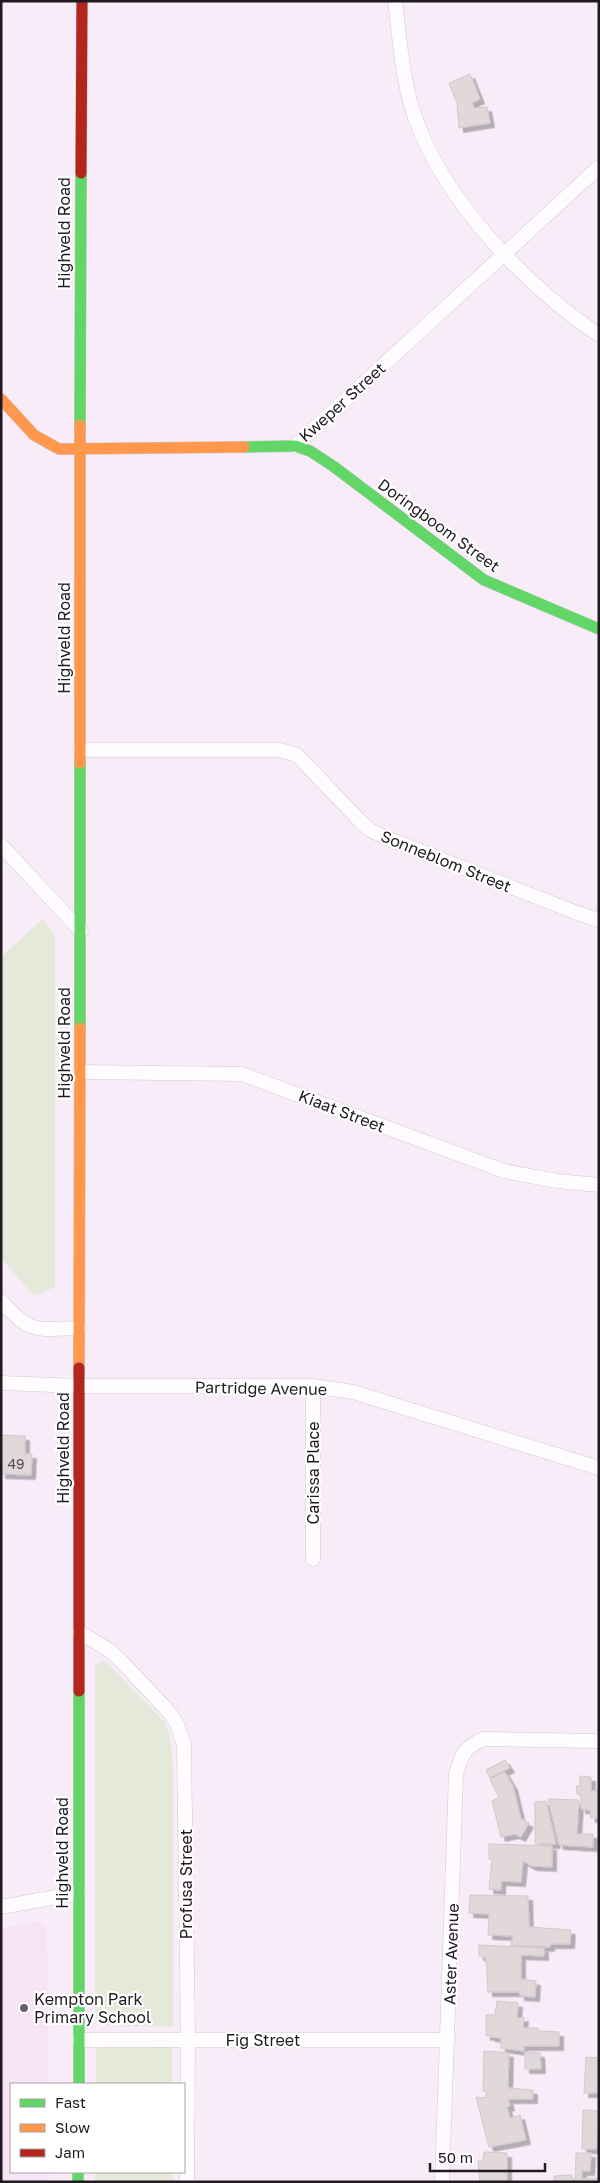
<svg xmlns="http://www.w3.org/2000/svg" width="600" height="2183" viewBox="0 0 600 2183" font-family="'Golos Text',sans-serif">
<defs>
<filter id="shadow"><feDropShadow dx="4.5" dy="4.5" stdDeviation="0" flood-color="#0004"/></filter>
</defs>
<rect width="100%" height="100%" fill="#f7ecf7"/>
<!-- built -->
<path fill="#f6e3f5" d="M40,1921l7,10 1,153h-37v88h38v10h-48v-254z"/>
<!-- green -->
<path fill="#e5e9da" d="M43,919l12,16v352l-21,9 -33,-38v-301z
M105,1661l60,61 5,15 3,28v262l-73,-2 -5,-8v-353z
M172,2047v37h-76v-36z
M95,2172h78v10h-78z"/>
<!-- building -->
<path fill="#e1d8da" stroke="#d2c8ca" filter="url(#shadow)" d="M470,74l10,25 -8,4 2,5 13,-1 3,16 -31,5 -2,-24 -8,-21z
M1,1435l24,1v18h7l-1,21 -30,-1z
M505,1760l5,8 -20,10 -4,-8z
M505,1772l8,14 8,33 8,4 -8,14 -6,-3 -14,3 -9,-36 7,-3 -9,-19z
M580,1776l11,1v14h8v27h-8l-1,-8 -9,-1v-15h-4l-1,-8h4z
M548,1799l31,1 -2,34h16v13l-34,-2z
M546,1801l10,43h-21v-42z
M489,1844l63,2v21l-20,-1 -9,-5 -2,21 -20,-1v9l-12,-1 3,-30h-3z
M470,1895l58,1 1,31 42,3 -1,14h-20v3l-39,-2 2,-9 -25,-1 1,-21 -20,-1z
M479,1945l65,3v8l-23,-1v24l15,2 -1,16 -15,-1v-4h-32l-2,-34 -7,-2z
M497,2001l21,2 -1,15 7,-1 -1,11h15l1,3 20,1v14h-35v5l-23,-3v-10l-11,-1 1,-2 -5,1v-21h9z
M484,2051l25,2 -1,35 25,2v9h-25l2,7 -3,1 3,11 10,-3 6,25 -37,7 -13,-50 10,1v-7h-3z
M525,2052l15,1 1,16h-16z
M586,2057l13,1v35h-15z
M583,2110l16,1 -2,38h-15z
M484,2152l23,1v29h-27l-2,-21 5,-1z
M576,2153h15l-1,18h-8v8l17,-1v4h-24z
M572,2175v7h-18v-6z"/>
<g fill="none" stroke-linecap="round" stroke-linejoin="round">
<!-- street casing -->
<g stroke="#d1c9d1" stroke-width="15">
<path id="street" d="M395,1c5,38 7,80 20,116 29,84 111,169 184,218
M295,446l304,-279
M81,750h199l17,5 62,65 11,10 17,8 190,75 22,7
M1,845l80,86
M80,1072l162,2 262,97 53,10 42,4
M1,1301c30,34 35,28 78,27
M1,1383l78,3h234l40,6 246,76
M313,1386v173
M79,1632l30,18 12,11 49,52 7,11 7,21 4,295 -1,142
M1,1907l77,-14
M79,2040h369
M442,2182l14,-408c6,-20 8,-26 27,-35l116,2"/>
</g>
<!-- fast casing -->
<g stroke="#d1c9d1" stroke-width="12">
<path id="fast" d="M80,425l1,-252
M244,447l51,-1 15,5 23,15 151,114 115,49
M80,1028v-265
M79,2084v-393
M78,2172v10"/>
</g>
<!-- slow casing -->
<g stroke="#d1c9d1" stroke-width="12">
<path id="slow" d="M1,399l33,36 25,14 185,-2
M80,763v-338
M79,1368l1,-340"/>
</g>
<!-- jam casing -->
<g stroke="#d1c9d1" stroke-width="12">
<path id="jam" d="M81,173l1,-172
M79,1691v-323"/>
</g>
<!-- street -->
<use href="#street" stroke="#fefcfe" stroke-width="14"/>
<!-- fast -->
<use href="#fast" stroke="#63d668" stroke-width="11"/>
<!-- slow -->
<use href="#slow" stroke="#ff974d" stroke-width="11"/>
<!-- jam -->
<use href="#jam" stroke="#b3261e" stroke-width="11"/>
</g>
<!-- markers -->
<circle fill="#6c646c" stroke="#fff" stroke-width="2" cx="24" cy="2008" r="5"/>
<g text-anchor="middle" stroke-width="4.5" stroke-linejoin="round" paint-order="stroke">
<!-- number labels -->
<g font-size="14" fill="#534c51">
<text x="16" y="1469">49</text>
</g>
<!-- street labels -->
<g font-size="16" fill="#211a21" stroke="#fff">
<text transform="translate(64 233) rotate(-90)" y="6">Highveld Road</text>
<text transform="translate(342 402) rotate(-42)" y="6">Kweper Street</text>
<text transform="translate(439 525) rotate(36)" y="6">Doringboom Street</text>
<text transform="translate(64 638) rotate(-90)" y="6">Highveld Road</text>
<text transform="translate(446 861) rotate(22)" y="6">Sonneblom Street</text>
<text transform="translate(64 1043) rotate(-90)" y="6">Highveld Road</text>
<text transform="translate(342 1111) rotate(21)" y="6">Kiaat Street</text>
<text transform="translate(261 1388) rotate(1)" y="6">Partridge Avenue</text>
<text transform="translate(63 1448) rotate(-90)" y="6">Highveld Road</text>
<text transform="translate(313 1473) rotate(-90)" y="6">Carissa Place</text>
<text transform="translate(62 1853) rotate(-90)" y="6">Highveld Road</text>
<text transform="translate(186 1884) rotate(-90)" y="6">Profusa Street</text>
<text transform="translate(451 1954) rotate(-88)" y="6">Aster Avenue</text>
<text x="263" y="2046">Fig Street</text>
</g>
<!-- poi labels -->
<g font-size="16" fill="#211a21" stroke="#fff" text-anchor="start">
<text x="34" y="2005">Kempton Park<tspan x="34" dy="18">Primary School</tspan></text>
</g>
</g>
<!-- border -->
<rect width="600" height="2183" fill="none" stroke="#211a21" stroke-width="5"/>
<!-- legend -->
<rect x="10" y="2083" width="175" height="90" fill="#ffffff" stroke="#a6a3a6"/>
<rect x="20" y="2099" width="25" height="8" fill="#63d668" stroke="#a6a3a6"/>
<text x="55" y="2108" font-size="15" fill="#211a21">Fast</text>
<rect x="20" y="2124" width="25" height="8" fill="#ff974d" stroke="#a6a3a6"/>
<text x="55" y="2133" font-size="15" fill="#211a21">Slow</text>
<rect x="20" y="2149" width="25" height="8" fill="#b3261e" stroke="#a6a3a6"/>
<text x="55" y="2158" font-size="15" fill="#211a21">Jam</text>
<!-- scale -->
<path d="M430 2163v8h115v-8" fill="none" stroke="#211a21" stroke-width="2.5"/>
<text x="438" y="2163" font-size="15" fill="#211a21" stroke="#ffffff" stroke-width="4" paint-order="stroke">50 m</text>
</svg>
